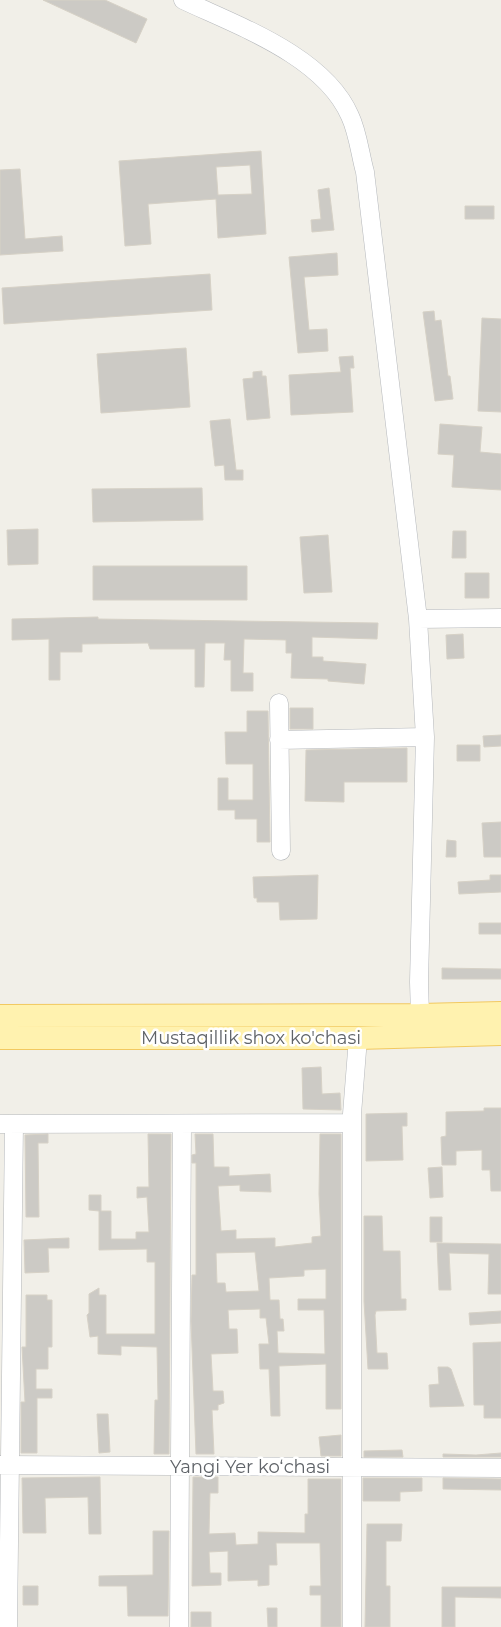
<svg xmlns="http://www.w3.org/2000/svg" width="501" height="1627" viewBox="0 0 501 1627" font-family="Montserrat,sans-serif">
<rect width="100%" height="100%" fill="#f1efe8"/>
<!-- building -->
<path fill="#cccac5" stroke="#d6d1c6" fill-rule="evenodd" d="M43,0h62l42,19 -11,24z
M261,151l5,83 -48,4 -2,-39 -68,5 3,40 -26,2 -6,-85zM250,165l2,29 -34,1 -2,-28z
M20,169l5,70 37,-3 1,15 -63,4v-85z
M329,188l5,42 -22,2 -1,-12 10,-1 -3,-29z
M465,206h29v13h-29z
M337,253l1,22 -34,2 5,53 18,-1 1,22 -30,2 -9,-96z
M210,274l2,36 -208,14 -2,-36z
M434,311l1,10 6,-1 7,56h2l3,23 -18,2 -12,-89z
M482,318l19,1v93l-23,-1z
M186,348l4,59 -89,6 -4,-59z
M353,356l1,12h-4l3,44 -62,3 -2,-40 52,-3 -2,-15z
M262,371v5h4l4,42 -23,2 -4,-41 10,-1v-6z
M230,419l6,51h7v10h-18l-1,-15 -9,1 -5,-45z
M440,424l42,3 -2,25 21,2v36l-49,-3 2,-32 -16,-1z
M202,488l1,32 -110,2 -1,-33z
M38,529v35l-30,1 -1,-35z
M453,531h13v27h-14z
M328,535l4,57 -28,1 -4,-56z
M93,566h154v34h-154z
M465,573h24v25h-24z
M98,617v2l280,4 -1,16 -65,-2v20h11v4l43,3 -2,20 -36,-3v-2l-37,-1 1,-25h-6v-13l-42,-1 -1,34h10v18h-22v-31h-7l1,-17h-20l-1,44h-9v-38h-45l-2,-6 -66,1v8h-22v28h-11v-41l-37,1v-21z
M463,634l1,24 -17,1 -1,-24z
M290,708h23v21h-23z
M247,711h21l2,131h-13v-23h-22v-9h-17v-32h10v22h25v-36h-27l-1,-32h22z
M501,735v11l-17,1 -1,-11z
M457,745h23v16h-23z
M407,748v34h-63v20l-39,-1 1,-51z
M501,822v35h-17l-2,-34z
M447,840l9,1v16h-10z
M318,875l-1,44 -37,1 -1,-18h-22v-4h-3l-1,-21z
M490,875h11v17l-42,2 -1,-12 32,-2z
M479,923h22v11h-22z
M442,968l59,1v10h-59z
M321,1067l1,27 18,-1 1,17 -38,-1 -1,-41z
M484,1108h17v83h-10l-1,-21h-8v-20l-26,1v14h-14l-1,-28 5,-1v-24l38,-1z
M407,1113v13h-5l1,34 -37,1v-47z
M48,1134v9h-10l1,74h-13l-1,-82z
M148,1134h23l-2,320h-15l1,-54h3l-1,-53 -36,-1v9l-23,-1v-18l-8,1 -3,-22 2,-2v-19l10,-6v7h7v39h49v-72h-8v-13l-48,1v-39l-10,-1v-15h12v16h10v28h25v-7h13l-2,-35 -10,1v-11h12z
M195,1134h18l1,33h15v9l41,-2 1,18 -31,-1v-6l-22,1 3,45 15,-1v9l39,-1v9l37,-4v-6l9,-1 -2,-42 1,-60h21v275h-15v-45l-47,2 1,50h-9l-2,-47h-9l-1,-25h10l-3,-26h-6v-9l-32,1 1,19h8l1,24 -27,1 2,37h10l1,12 -6,2v5h-6l2,44h-18l-5,-133 1,-46h4v-112h-4v-8l4,-1zM255,1252l4,39 -33,1 -1,-9h-8l-1,-30zM326,1269v30h-28v11h26l1,44 -47,-1 -1,-22h7l-1,-12h-3l-1,-19h-9l-1,-22 35,-2v-6z
M442,1167l1,30 -13,1 -2,-30z
M364,1216h18l1,35h17l1,48h5v11l-30,1 -1,4 2,38h10l1,16h-20l-4,-68z
M430,1217h12v25h-12z
M69,1238v10h-21l1,24 -24,1 -1,-33z
M437,1243l64,1v50h-13l1,-40 -40,-1 2,37h-12z
M26,1295h21v5h5v47h-4v22h-12v20h16v9h-15v55h-16v-51h4l-3,-55h4z
M501,1311v12l-31,2 -1,-12z
M501,1342v76h-17v-13h-10l-1,-62z
M438,1367h10l3,2 13,37 -34,1 -1,-22 10,-1z
M97,1414h11l2,38 -11,1z
M341,1435v21h-20l-2,-19z
M402,1450l1,7h-39v-6z
M501,1453v4h-58v-3l33,1z
M100,1477l1,57h-12l-1,-37 -43,1 1,35h-23l-1,-55z
M193,1477h25v16h-8l-1,41 26,-1 1,12 22,-1v-12l47,1v-19h3v-35h33v148h-20v-32h-11v-9h11l-1,-43h-44l1,22h-8v20l-11,1v-6l-30,1v-30l-19,1 1,21h11v12l-29,1z
M363,1478h59v13l-22,1v9h-37z
M443,1478l58,1v11l-58,-1z
M367,1524h35l-1,17h-15v45h4v41h-25z
M153,1531h16l-1,85h-40l-1,-30h-28v-10l54,-1z
M23,1586h15v19h-15z
M442,1587h59v11l-46,-1v30h-13z
M267,1608h10v19h-9z
M191,1612h20v15h-20z"/>
<g fill="none" stroke-linecap="round" stroke-linejoin="round">
<!-- minor casing -->
<g stroke="#b5b8bc" stroke-width="19">
<path id="minor" d="M183,0c55,26 141,56 167,116 8,17 10,38 15,56l53,447 7,118 -6,245 1,33
M418,619l83,-1
M279,703l2,148
M279,740l146,-3
M0,1124l352,-1
M0,1465l501,3
M8,1627l6,-503
M179,1627l3,-503
M352,1627v-513l6,-76"/>
</g>
<!-- major casing -->
<g stroke="#f2c960" stroke-width="24">
<path id="major" d="M0,1016l420,-1 81,-2
M0,1038h358l143,-4"/>
</g>
<!-- minor -->
<use href="#minor" stroke="#fff" stroke-width="18"/>
<!-- major -->
<use href="#major" stroke="#fff2af" stroke-width="22"/>
</g>
<g text-anchor="middle" stroke-width="5" stroke-linejoin="round" paint-order="stroke">
<!-- street labels -->
<g font-size="18" fill="#5f6368" stroke="#fff">
<text x="251" y="1044">Mustaqillik shox ko'chasi</text>
<text x="250" y="1473">Yangi Yer koʻchasi</text>
</g>
</g>
</svg>
